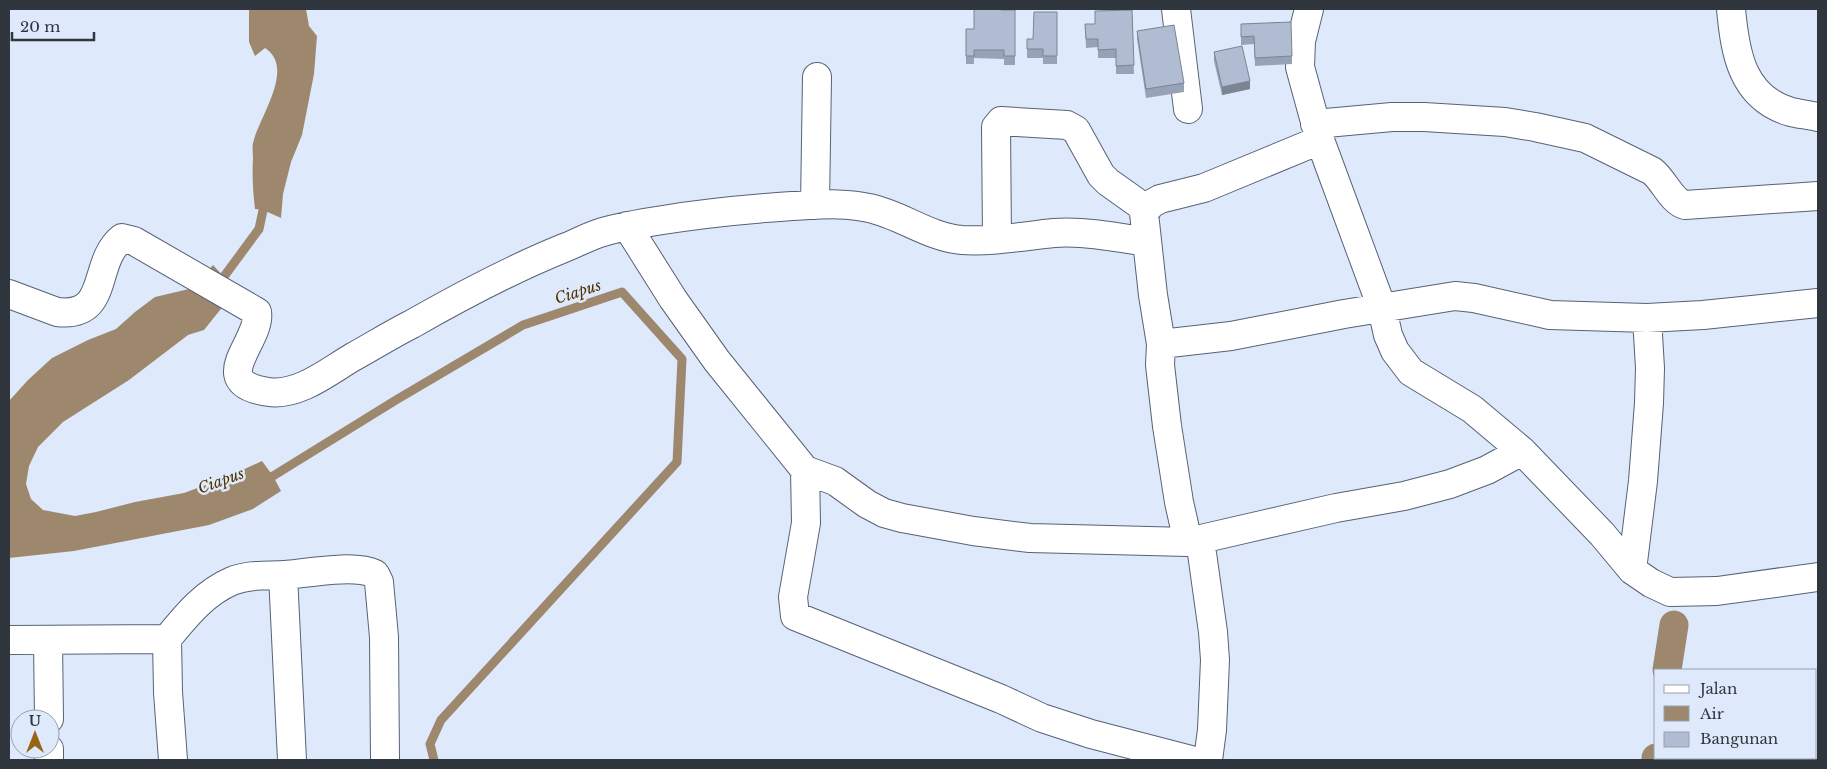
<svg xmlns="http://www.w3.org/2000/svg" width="1827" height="769" viewBox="0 0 1827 769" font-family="'Libre Baskerville',serif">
<rect width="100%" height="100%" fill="#dee9fb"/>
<!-- water -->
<path fill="#9d886e" d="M249,9h57l3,17 8,10 -3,38 -12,61 -11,27 -8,32 -2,24 -18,-8 -8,-1c-2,-17 -3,-33 -2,-50 0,-5 -1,-11 0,-16 6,-26 43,-75 12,-95l-10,8 -6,-14z
M213,265l23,25 -32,40 -16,5 -59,45 -66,42 -25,25 -9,19 -3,18 5,15 12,11 32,6 21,-4 39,-10 49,-9 43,-16 35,-16 11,15 8,15 -28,18 -44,16 -135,26 -65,7v-157l19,-21 24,-22 36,-18 28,-11 19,-17 20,-15 34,-8 9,-6z"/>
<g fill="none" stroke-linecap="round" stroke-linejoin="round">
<!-- stream -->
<path stroke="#9d886e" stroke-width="9" d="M217,286l42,-57 6,-28
M263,480l10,-4 123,-76 127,-75 99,-33 60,67 -5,103 -236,258 -11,24 4,16"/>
<!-- canal -->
<path stroke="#9d886e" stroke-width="29" d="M1667,670l7,-45
M1656,760v-2"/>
<!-- minor casing -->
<g stroke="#566275" stroke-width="30">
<path id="minor" d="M1176,9l12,100
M1309,9l-8,32 -1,26 20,73 62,168 6,27 7,16 16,21 61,37 50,42 80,83 30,36 19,13 19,9 47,-1 101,-14
M1731,9c4,44 11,89 60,103 9,2 18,3 27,5
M1315,124l77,-7h32l81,5 30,5 50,11 67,33c11,8 20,31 33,34l133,-9
M815,205l2,-128
M627,226l46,73 44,62 88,109 30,11 32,23 17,9 18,5 71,13 57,7 158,4 148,-34 68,-12 46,-12 37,-14 35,-19
M997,239l-1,-112 5,-6 66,4 9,5 25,45 7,7 38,27
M9,294l48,18c54,6 34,-49 65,-74l12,3 123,71c5,29 -53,71 12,80 30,4 60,-21 84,-35 20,-11 39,-23 59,-33 49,-28 100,-55 152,-76 13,-5 25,-12 39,-16 20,-6 40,-9 60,-12 43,-7 86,-11 129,-14 25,-1 53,-4 77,2 33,7 59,29 93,32 31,2 62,-4 92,-7 32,-2 62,4 93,9
M1161,344l70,-8 113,-22 111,-18 19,2 76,17 97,3 56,-3 115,-12
M805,470l1,53 -13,74 2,19 206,83 41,19 49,16 100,26
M1200,539l13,93 2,28 -3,70 -4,30
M1188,542l-9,-40 -12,-76 -7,-61 1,-21 -8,-49 -9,-82 7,-9 9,-5 44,-11 116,-48
M1632,570l11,-89 6,-78 1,-35 -3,-50
M283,575l9,185
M9,640l158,-1
M48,641l1,78
M49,749v11
M173,760l-5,-68 -1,-53c19,-23 37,-46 65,-58 17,-7 35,-5 53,-6 23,-2 70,-11 90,-1l4,8 5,55 1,123"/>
</g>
<!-- minor -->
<use href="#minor" stroke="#fff" stroke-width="28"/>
</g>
<!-- wall -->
<path fill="#96a2b5" d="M1001,10h14v55h-11v-6l-30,-1v6h-8v-35h8z
M1132,10l2,64h-18v-16h-18v-11l-12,1 -1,-24h10z
M1057,12v52h-14v-6h-16v-19h6z
M1241,24l51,32v8l-37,2 -1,-22 -13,1z
M1137,31l47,52v9l-38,6 -9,-59z
M1214,52l36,37 -28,6 -8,-34z"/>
<!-- shaded-wall -->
<path fill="#7a8493" d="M1250,81v8l-28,6v-8z"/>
<!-- building -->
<path fill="#afbcd2" stroke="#7a8493" d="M974,9h27v1h14v46h-11v-6h-30v6h-8v-27h8z
M1132,10l2,55 -18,1v-17l-18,1v-11h-12l-1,-15h10v-13z
M1034,12h23v44h-14v-7h-16v-10h6z
M1291,22l1,34 -37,2 -1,-22 -13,1v-13z
M1174,25l10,58 -38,6 -9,-58z
M1242,46l8,35 -28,6 -8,-35z"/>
<g text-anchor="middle" stroke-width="5" stroke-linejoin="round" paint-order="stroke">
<!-- water labels -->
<g font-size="15" font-style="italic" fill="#4f3100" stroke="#dee9fb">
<text transform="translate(578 292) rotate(-18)" y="5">Ciapus</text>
<text transform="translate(221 481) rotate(-20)" y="5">Ciapus</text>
</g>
</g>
<!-- border -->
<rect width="1827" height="769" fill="none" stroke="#30363e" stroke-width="20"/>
<!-- legend -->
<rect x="1654" y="669" width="162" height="90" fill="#dee9fb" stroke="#98a1af"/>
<rect x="1664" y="685" width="25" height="8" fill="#ffffff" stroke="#98a1af"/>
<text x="1700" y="694" font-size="15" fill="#30363e">Jalan</text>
<rect x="1664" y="706" width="25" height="15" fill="#9d886e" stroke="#98a1af"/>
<text x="1700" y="719" font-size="15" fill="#30363e">Air</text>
<rect x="1664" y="732" width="25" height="15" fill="#afbcd2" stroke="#98a1af"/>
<text x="1700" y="744" font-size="15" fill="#30363e">Bangunan</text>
<!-- north arrow -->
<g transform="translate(35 734)"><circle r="24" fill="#dee9fb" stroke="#98a1af"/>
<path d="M0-4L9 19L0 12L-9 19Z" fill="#966617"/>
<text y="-8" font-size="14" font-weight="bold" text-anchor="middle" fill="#30363e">U</text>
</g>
<!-- scale -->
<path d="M12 32v8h82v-8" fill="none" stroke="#30363e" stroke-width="2.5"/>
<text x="20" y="32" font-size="15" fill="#30363e" stroke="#dee9fb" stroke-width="4" paint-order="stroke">20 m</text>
</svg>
